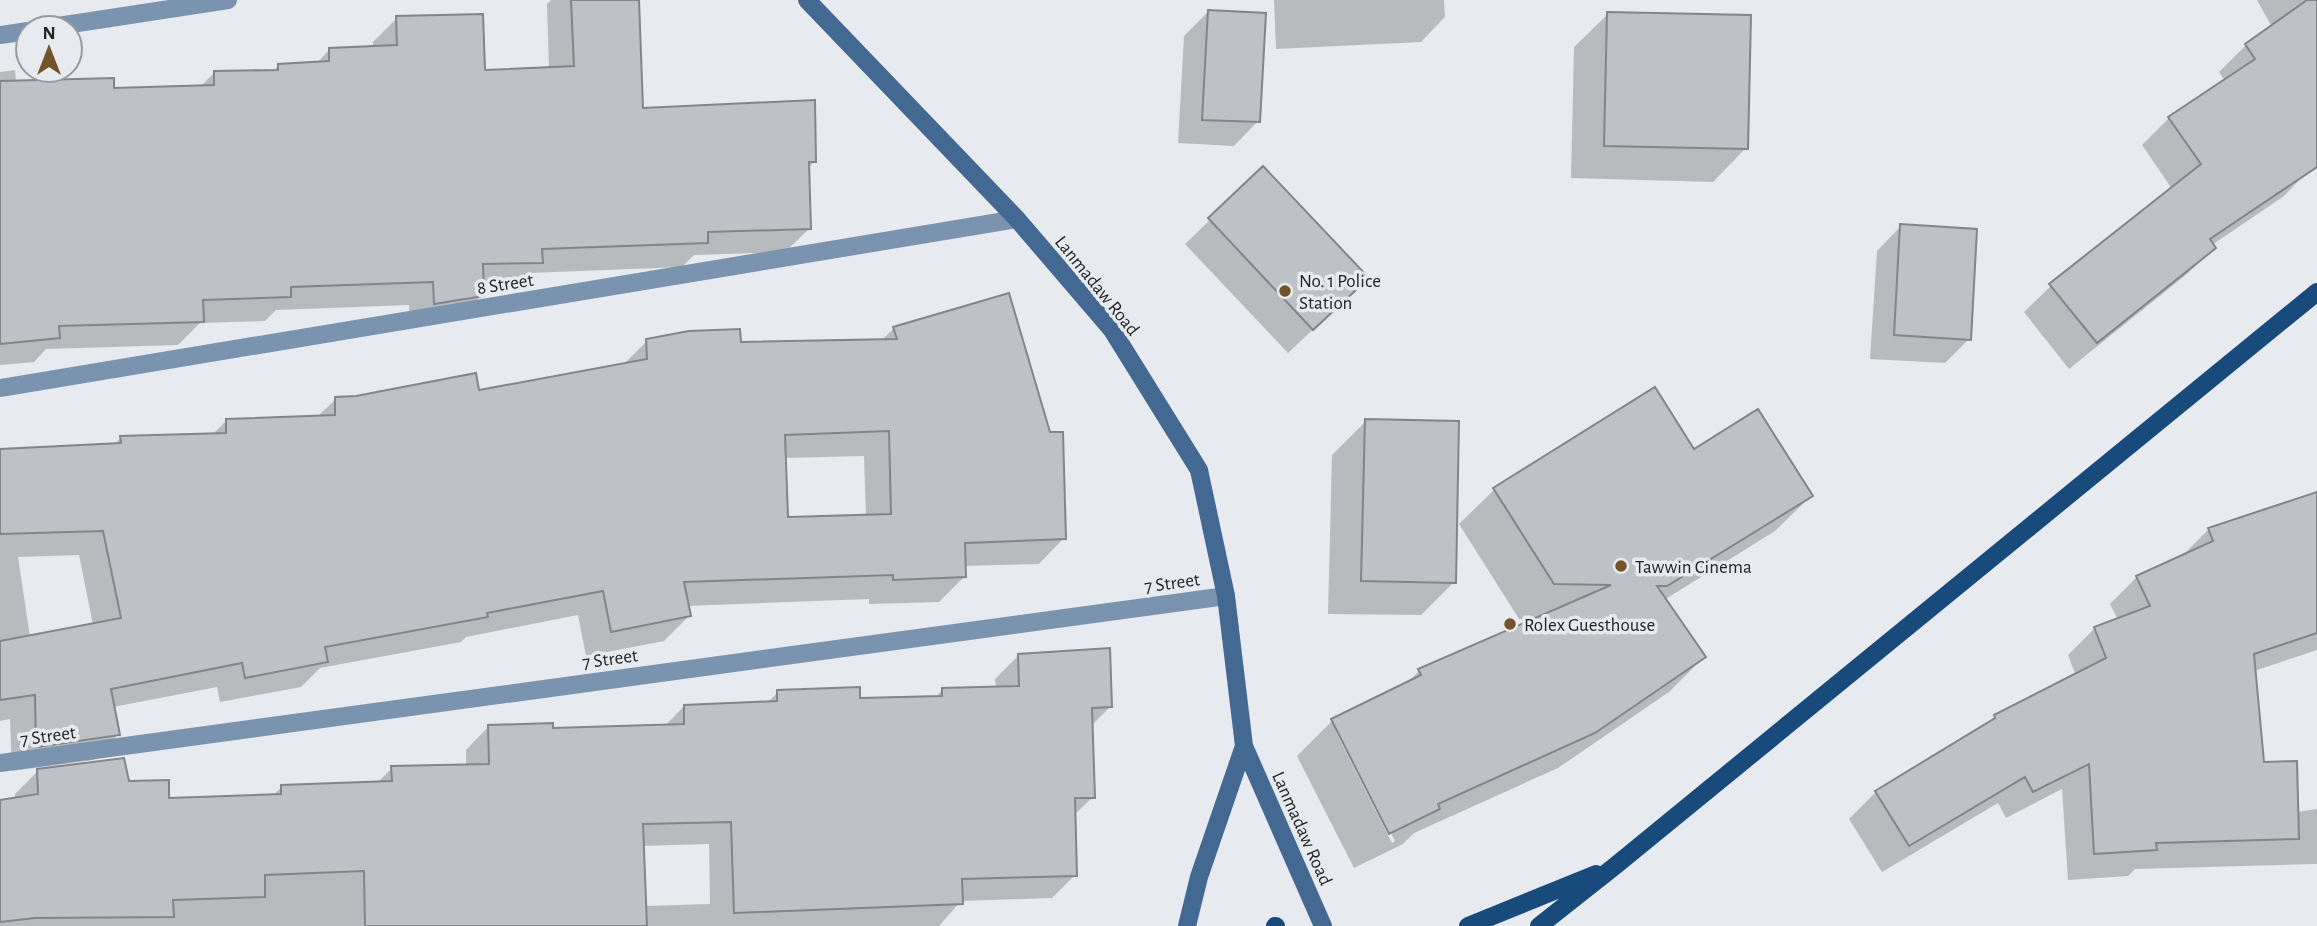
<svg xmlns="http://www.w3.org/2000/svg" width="2317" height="926" viewBox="0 0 2317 926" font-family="'Alegreya Sans',sans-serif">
<rect width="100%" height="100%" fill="#e7eaee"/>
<!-- shadow -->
<path fill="#0003" fill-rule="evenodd" d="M551,0h87l3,110 174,51 -7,7 2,60 -25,24 -91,3 -12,12 -152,6 -13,13 -35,1v8l-25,25 -47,8 -1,-23 -133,5 -11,11 -65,2 -22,22 -132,4 -12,13 -34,3v-293l15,-2 1,12 96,7 88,-2 14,-14 58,-1 6,-6 38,-2 14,-15 43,-1v-6l24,-24 86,53 66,-2 -2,-65z
M1274,0h170l1,17 -24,25 -145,7z
M2257,0h60v161l-33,35 -72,49 2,3 -27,26 -118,95 -45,-57 27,-26 121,-97 -30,-44 27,-27 56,-37 -6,-9 27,-27 26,-18z
M1208,12l50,109 -24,25 -56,-3 6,-107z
M1608,14l138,134 -33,34 -142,-4 3,-131z
M1263,169l79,133 -54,51 -103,-109z
M1901,226l68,113 -24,24 -75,-4 7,-108z
M894,328l170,210 -25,26 -75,2v11l-25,25 -70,2v-5l-182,7 2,10 -25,25 -78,15 -8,-41 -112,22 -5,5 -141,26 -19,19 -81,15 -3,-15 -104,20 5,28 -25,25 -81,11 -2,-52 -10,2v-270l113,-6 8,-7 91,-3 15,-15 90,-3 19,-18 142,-7 144,-26 25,-25 92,2 142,-2zM864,456l2,61 -80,2 -2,-61zM79,555l14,70 -63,12 -12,-80z
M1366,421l88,161 -33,33 -93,-1 4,-159z
M1693,451l118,45 -36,35 -111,69 40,57 -35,35 -111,76 -144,65 -11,11 -49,24 -57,-112 35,-35 73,-36 14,-14 118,-52h-18l-60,-95 36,-35zM1336,732h4l55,109 -3,2z
M2317,490v160l-63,21 8,93 35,48 20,-3v55l-182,5 -7,7 -60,4 -6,-91 -56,29 -8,-15 -116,69 -33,-53 27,-27 111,-68 8,-7 81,-41 -8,-21 27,-27 23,-8 -8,-16 27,-27 44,-20 28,-28 100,-32z
M1018,656l92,51 -19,19 2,71 -20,19 2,59 -23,23 -91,3 -22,25h-939v-124l15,-3v-5l23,-23 90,12 40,17 104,-4 10,-9 95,-4 15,-15 74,-1v-17l23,-24 62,4 113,-3 20,-21 82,-2 12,-12 80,8 77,-2 7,-8 54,-1 -1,-10zM709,844l1,60 -66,2 -2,-60z"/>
<!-- building -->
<path fill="#bec2c6" stroke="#828589" stroke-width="2" fill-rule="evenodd" d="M571,0h68l4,108 172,-8 1,62h-7l2,67 -103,3v11l-166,6 1,14 -60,1 1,32 -50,8 -1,-22 -142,5v10l-88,3 1,22 -145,4 1,12 -60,6v-263l114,-3v10l100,-3v-14l64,-1v-6l51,-3v-13l68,-3 -1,-29 87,-2 2,56 89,-4z
M2307,0h10v167l-107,72 6,9 -119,95 -48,-59 152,-120 -33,-47 87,-58 -10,-15z
M1208,10l58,3 -6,109 -58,-2z
M1607,12l144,3 -3,134 -144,-3z
M1263,166l106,112 -56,52 -105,-112z
M1900,224l77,5 -6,111 -77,-5z
M1009,293l41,139h13l3,107 -101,4 1,34 -73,3v-5l-209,7 7,34 -80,16 -8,-41 -116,22 1,4 -163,30 3,15 -83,16 -3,-15 -131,26 9,46 -84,12 -1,-52 -35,5v-59l121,-23 -18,-87 -103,3v-85l121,-6 -1,-7 106,-3v-14l109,-4v-18l21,-1 120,-23 3,17 168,-31 -1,-20 43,-8 51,-2 1,13 156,-3 -4,-12zM889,431l2,83 -103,3 -3,-82z
M1655,387l39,62 64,-40 55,87 -146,90h-10l49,71 -111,76 -157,71 2,5 -51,25 -58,-115 90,-44 -3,-6 193,-84 -57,-1 -61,-96z
M1365,419l94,2 -3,162 -95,-2z
M2317,492v141l-63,21 10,108 33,-1 2,78 -143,4 1,7 -63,4 -5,-90 -56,28 -8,-15 -116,69 -34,-55 120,-73 -1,-3 112,-57 -12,-31 56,-21 -14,-30 77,-35 -5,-13z
M1110,648l2,59 -20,1 3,90h-20l2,78 -115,3 1,25 -229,9 -3,-91 -88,2 4,102h-282l-1,-55 -99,4v22l-92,3 1,17 -139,1 -35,4v-122l38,-6 -1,-25 87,-11 5,23 40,-1v18l112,-4v-9l111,-4 -1,-15 98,-2 -1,-39 65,-2v5l131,-4v-19l93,-4v-11l83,-3v11l82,-2v-8l77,-2 -1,-32z"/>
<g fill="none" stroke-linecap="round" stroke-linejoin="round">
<!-- street -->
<path stroke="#7a94b0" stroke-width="18" d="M45,28l183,-28
M0,35l28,-4
M0,388l1017,-169
M0,763l1226,-167"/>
<!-- secondary -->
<path stroke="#436992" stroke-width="18" d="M807,0l210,219 95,111 87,140 27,126 18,150 79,180
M1187,926l12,-49 45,-131"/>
<!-- primary -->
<path stroke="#184b7c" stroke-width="18" d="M1275,926h1
M1468,926l128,-52
M1539,926l76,-60 702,-574"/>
</g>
<!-- markers -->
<g fill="#735329" stroke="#e7eaee" stroke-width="2.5">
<circle cx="1285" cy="291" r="7"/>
<circle cx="1621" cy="566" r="7"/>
<circle cx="1510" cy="624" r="7"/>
</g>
<g text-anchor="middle" stroke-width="7" stroke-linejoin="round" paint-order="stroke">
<!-- poi labels -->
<g font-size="19" fill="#222425" stroke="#e7eaee" text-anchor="start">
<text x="1299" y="287">No. 1 Police<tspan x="1299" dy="22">Station</tspan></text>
<text x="1635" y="573">Tawwin Cinema</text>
<text x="1524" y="631">Rolex Guesthouse</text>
</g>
<!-- street labels -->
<g font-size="19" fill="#222425" stroke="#e7eaee">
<text transform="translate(505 283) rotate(-9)" y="7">8 Street</text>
<text transform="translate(1098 285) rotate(51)" y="7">Lanmadaw Road</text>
<text transform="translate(1172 582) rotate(-8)" y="7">7 Street</text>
<text transform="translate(610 658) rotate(-8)" y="7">7 Street</text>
<text transform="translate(48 735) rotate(-8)" y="7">7 Street</text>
<text transform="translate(1303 828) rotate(66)" y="7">Lanmadaw Road</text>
</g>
</g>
<!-- north arrow -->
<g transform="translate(49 49)"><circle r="33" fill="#e7eaee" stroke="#989b9e" stroke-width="2"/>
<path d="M0-5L12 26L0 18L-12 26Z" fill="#735329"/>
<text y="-10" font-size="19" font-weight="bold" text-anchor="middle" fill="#222425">N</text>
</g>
</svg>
